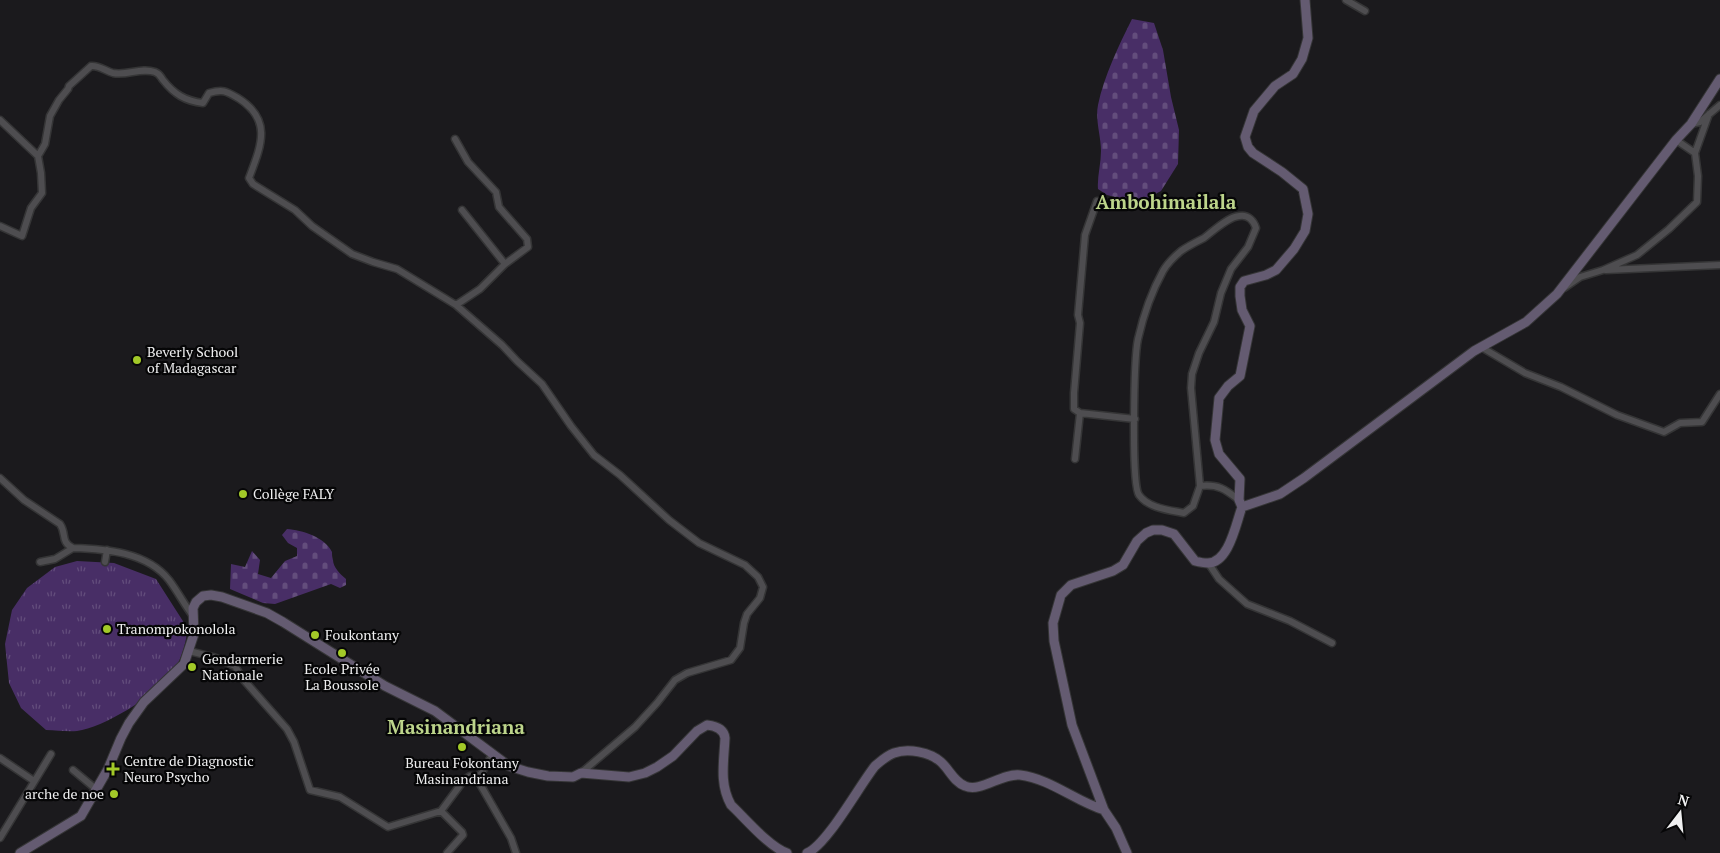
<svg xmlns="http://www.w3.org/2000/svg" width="1720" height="853" viewBox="0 0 1720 853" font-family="'PT Serif',serif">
<defs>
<pattern id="grass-tufts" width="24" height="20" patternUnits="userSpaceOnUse" patternTransform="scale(1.25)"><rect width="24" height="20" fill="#482e66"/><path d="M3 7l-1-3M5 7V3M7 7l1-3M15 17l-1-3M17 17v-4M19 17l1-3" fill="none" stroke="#634d7c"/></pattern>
<pattern id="cemetery-stones" width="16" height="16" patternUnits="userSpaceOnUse" patternTransform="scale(1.25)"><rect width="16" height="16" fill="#482e66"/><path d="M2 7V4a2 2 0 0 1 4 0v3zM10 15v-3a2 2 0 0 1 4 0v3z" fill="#634d7c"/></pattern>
</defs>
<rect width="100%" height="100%" fill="#1b1a1d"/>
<!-- grass -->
<path fill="url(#grass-tufts)" d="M77,561l37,2 42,16 32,50c-3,17 -7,33 -18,47 -16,20 -67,52 -93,55 -10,1 -21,-1 -31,-1l-25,-22 -12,-25 -4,-39 7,-34 15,-22 28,-21z"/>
<!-- cemetery -->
<path fill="url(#cemetery-stones)" d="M1132,19l22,4 9,27 8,47 8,33 -1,34 -17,27 -23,12 -31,-8 -9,-6c-1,-12 3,-25 3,-38 0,-15 -6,-31 -3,-46 6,-29 21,-60 34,-86z
M287,529c15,1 38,8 45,23 0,1 0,6 1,8 0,7 7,14 13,19v6l-6,3 -9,-4 -56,20 -12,-1 -33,-14 1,-25 14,3 7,-16 8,9 -2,14 13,4 14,-17 12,-5v-8l-9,-5 -6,-8z"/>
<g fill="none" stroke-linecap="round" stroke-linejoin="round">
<!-- street casing -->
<g stroke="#353536" stroke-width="9">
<path id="street" d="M1346,0l19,11
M0,120l38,36
M1691,124l9,-2 20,-17
M455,139l13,23 28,30 3,15 28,32 1,8 -23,17
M1676,140l19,13
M0,226l22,10 9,-28 11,-15 -1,-20 -3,-17 7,-12 5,-28 9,-16 9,-11 1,-3 22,-20c8,-1 14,5 22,7 14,3 28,-6 42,-1 5,2 5,4 8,8 11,14 22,21 40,23l6,-10c14,-4 17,-2 29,5 35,22 23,48 11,80l4,6 42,26 17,16 40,28 21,8 24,7 59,36 46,40 15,16 25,23 29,42 23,29 26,20 49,45 30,23 46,22 13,12 5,10 -3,11 -13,16 -3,9 -4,25 -9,12 -44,13 -12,7 -18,23 -22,24 -54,46
M1606,270l114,-5
M1564,288l16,-11 23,-7 34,-15 32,-26 28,-27 1,-26 -3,-23 14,-39
M456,305l24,-16 25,-25 -43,-54
M1481,347l44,26 36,14 56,28 47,17 16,-9 22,-1 18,-28
M1080,413l-6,-4v-16l6,-70 -2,-8 7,-80 12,-34
M1075,459l5,-46 55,6
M0,478l24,22 36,24c7,10 0,18 13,24 33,1 74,4 96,32 9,12 15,24 24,36
M1200,486l-9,-98 1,-14 7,-21 15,-31 7,-29 10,-24 17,-22 8,-19c-2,-7 -8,-14 -17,-12 -11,1 -26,15 -35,22 -8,4 -16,8 -23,13 -6,5 -14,13 -18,20 -11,20 -20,46 -25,68 -4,18 -7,145 1,156 9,13 30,15 45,18l9,-7 7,-20c18,-2 25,3 39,14
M40,562l15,-3 18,-11
M105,562l2,-12
M1209,564l10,15 28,25 43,17 42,22
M189,651l24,6 22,9 7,12 45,51 7,13 16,48 30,7 48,30 53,-16
M0,758l34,23
M73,770l24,20
M476,777l35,61 5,15
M0,838l51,-84
M447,853l16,-18 -1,-3 -21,-21 23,-31 6,-4 6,1 5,-3 11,-19"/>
</g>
<!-- secondary casing -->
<g stroke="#353536" stroke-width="11">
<path id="secondary" d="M1242,507l38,-13 24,-16 170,-127 52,-29 31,-28 119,-154 15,-16 29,-45
M20,853l61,-37 27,-47 13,-31 8,-15 15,-21 40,-38 10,-30 -1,-26 3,-6 7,-6 8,-1 11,2 45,16 16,9 102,64 50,25 74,55 19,6 20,4 25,1 8,-4 48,4 16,-4 12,-6 16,-11 24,-25 10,-6c9,1 17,4 18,13 -1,23 -6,46 6,67 14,13 38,42 56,48
M807,853c20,-8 52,-67 68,-87 6,-5 11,-10 19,-13 14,-5 36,-1 47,9 8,7 13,20 24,24 16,7 36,-13 55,-11 31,4 55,26 84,35
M1127,853l-11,-25 -12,-18 -32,-85 -18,-84 -1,-18 8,-28 10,-10 42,-14 10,-6 14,-24 9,-8 7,-3h9l12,4 21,27c4,1 8,2 12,2 22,1 29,-40 35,-56l-3,-7 1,-21 -21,-25 -4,-14 4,-42 9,-12 12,-10 10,-50 -8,-16 -2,-14v-9l4,-6 22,-6 10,-5 18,-21 11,-18 3,-17 -5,-25 -21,-17 -29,-19 -5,-6 -3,-10 9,-26 21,-25 18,-12 9,-15 6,-21 -3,-38"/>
</g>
<!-- street -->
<use href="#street" stroke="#4e4d50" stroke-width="6"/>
<!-- secondary -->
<use href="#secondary" stroke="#645b71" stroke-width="9"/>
</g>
<!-- markers -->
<g fill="#a2c928" stroke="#060607" stroke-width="2">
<circle cx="137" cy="360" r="5"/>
<circle cx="243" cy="494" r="5"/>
<circle cx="107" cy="629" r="5"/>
<circle cx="315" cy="635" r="5"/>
<circle cx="342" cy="653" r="5"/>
<circle cx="192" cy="667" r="5"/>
<circle cx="462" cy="747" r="5"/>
<path d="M110.5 761.5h5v5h5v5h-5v5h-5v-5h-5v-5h5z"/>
<circle cx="114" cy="794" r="5"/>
</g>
<g text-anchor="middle" stroke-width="4.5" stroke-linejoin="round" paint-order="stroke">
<!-- poi labels -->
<g font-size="14" fill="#efeff0" stroke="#060607" text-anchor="start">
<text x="147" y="357">Beverly School<tspan x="147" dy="16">of Madagascar</tspan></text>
<text x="253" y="499">Collège FALY</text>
<text x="117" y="634">Tranompokonolola</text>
<text x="325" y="640">Foukontany</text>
<text x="202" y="664">Gendarmerie<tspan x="202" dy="16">Nationale</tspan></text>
<text x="342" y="674" text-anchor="middle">Ecole Privée<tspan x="342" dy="16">La Boussole</tspan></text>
<text x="124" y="766">Centre de Diagnostic<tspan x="124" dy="16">Neuro Psycho</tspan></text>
<text x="462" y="768" text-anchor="middle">Bureau Fokontany<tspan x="462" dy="16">Masinandriana</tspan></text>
<text x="104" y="799" text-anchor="end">arche de noe</text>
</g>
<!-- district labels -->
<g font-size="19" font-weight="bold" fill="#bdd58b" stroke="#060607">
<text x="1166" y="209">Ambohimailala</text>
<text x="456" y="734">Masinandriana</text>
</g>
</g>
<!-- north arrow -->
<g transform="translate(1680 813) rotate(16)" stroke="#060607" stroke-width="4" paint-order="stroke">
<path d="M0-4L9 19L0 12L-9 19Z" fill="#efeff0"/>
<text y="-8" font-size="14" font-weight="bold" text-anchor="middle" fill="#efeff0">N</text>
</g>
</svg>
